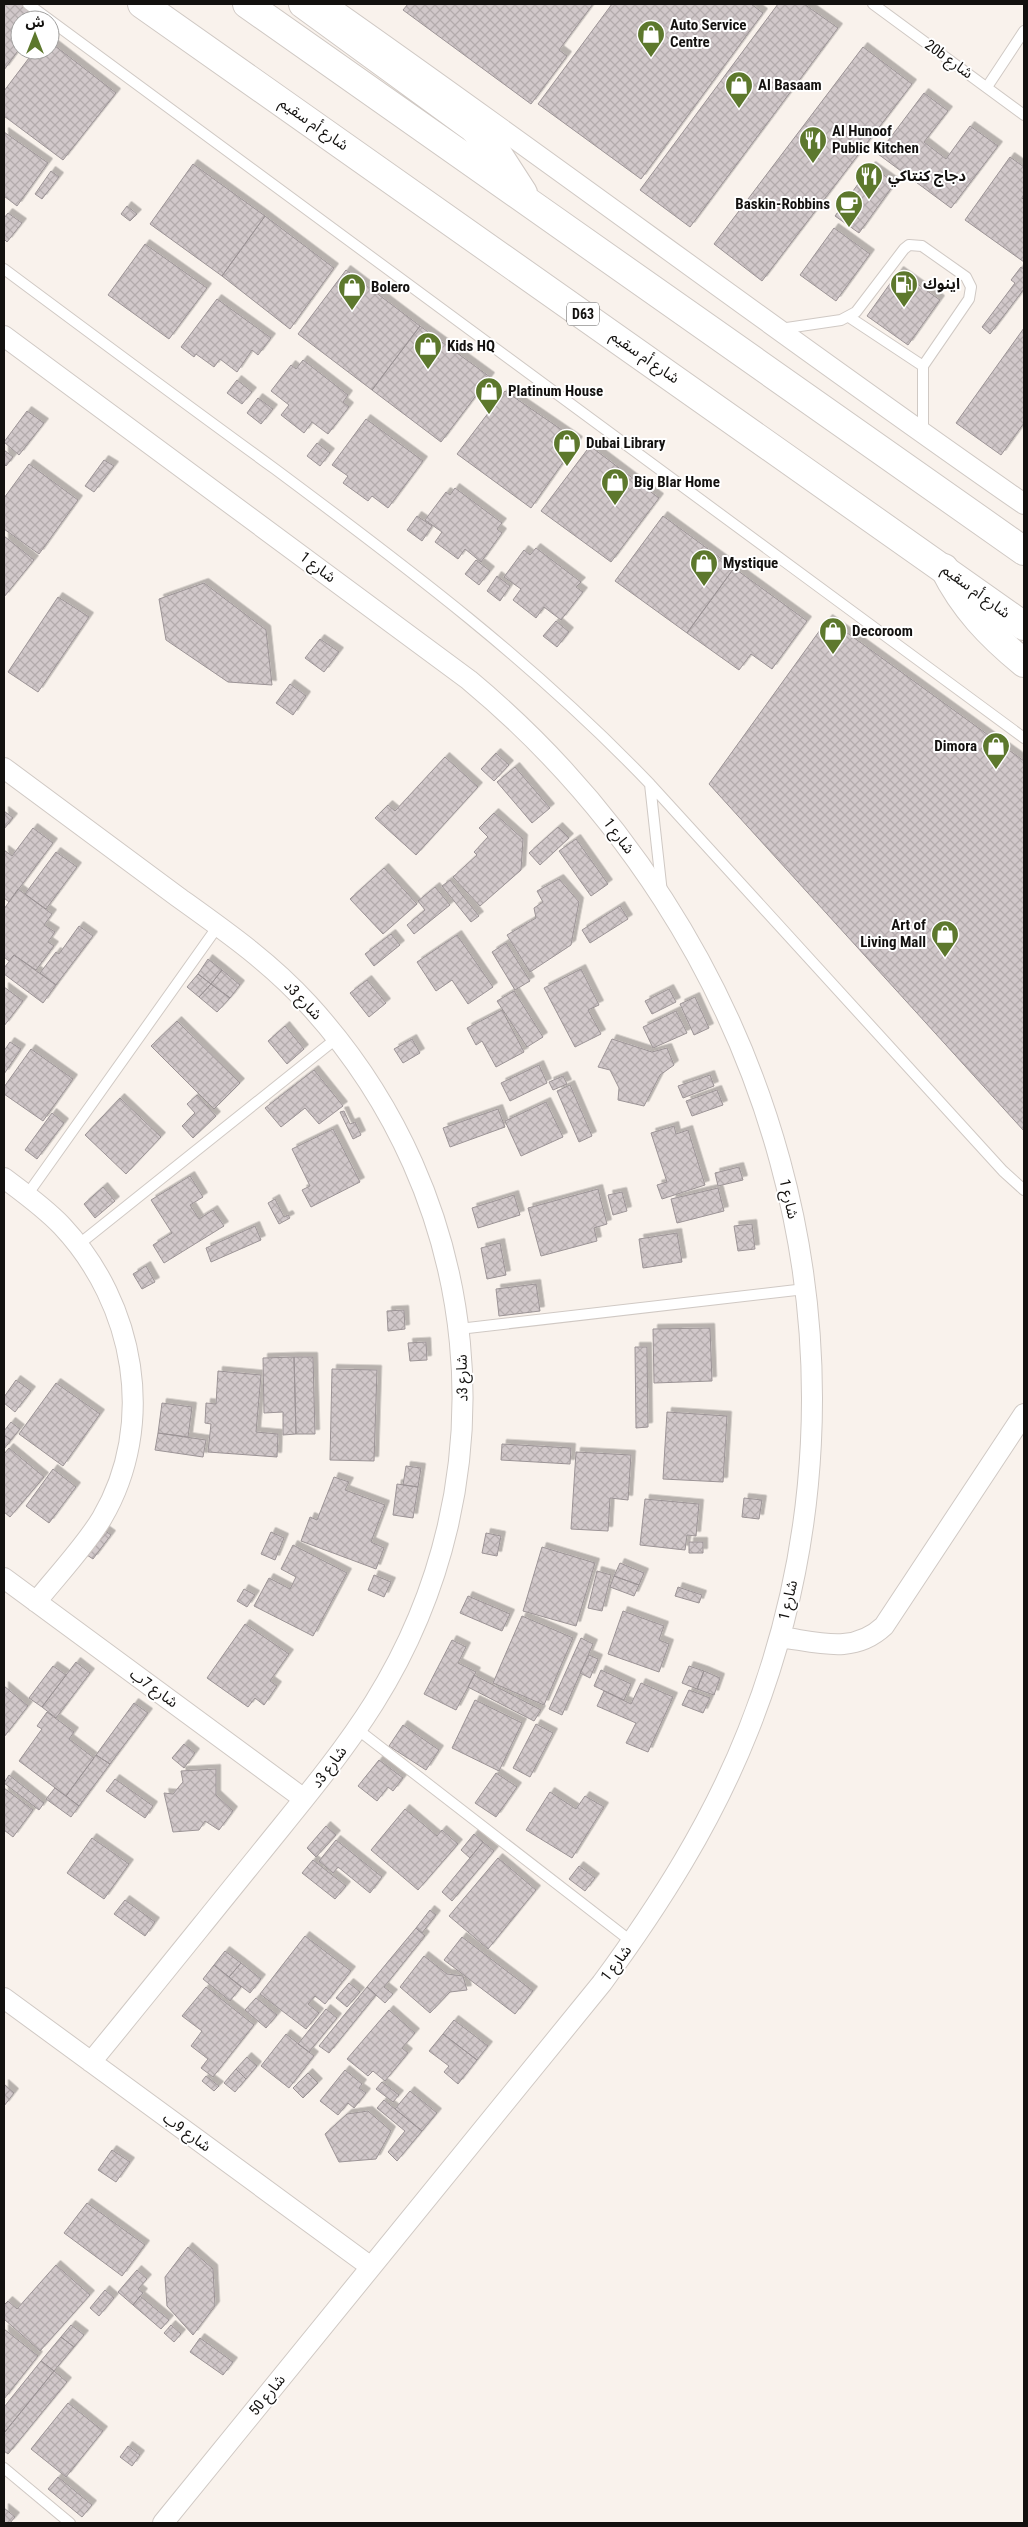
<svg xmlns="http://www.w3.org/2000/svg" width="1028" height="2527" viewBox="0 0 1028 2527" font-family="'Roboto Condensed','Noto Sans Arabic',sans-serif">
<defs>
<pattern id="building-cross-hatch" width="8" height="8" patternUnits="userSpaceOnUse" patternTransform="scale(1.25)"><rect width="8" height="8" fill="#d1c8ca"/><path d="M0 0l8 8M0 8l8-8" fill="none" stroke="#b3abac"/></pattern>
<filter id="shadow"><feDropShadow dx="4.5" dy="-4.5" stdDeviation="0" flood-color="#0004"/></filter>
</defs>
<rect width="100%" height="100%" fill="#f9f2ec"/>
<!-- building -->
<path fill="url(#building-cross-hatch)" stroke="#9c9496" filter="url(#shadow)" d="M4,4h17l20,14 -21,2v28l-16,22z
M408,4h185l-34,46 8,6 -36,48 -128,-94z
M612,4h139l12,9 -122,166 -103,-75z
M778,4h26l34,24 -148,199 -50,-37z
M50,42l66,51 -53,67 -59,-44v-25l31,-41h15z
M863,47l49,37 -150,197 -48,-37z
M924,93l24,18 -24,31 22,17 24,-33 28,20 -47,62 -73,-54z
M4,132l44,31 -31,43 -13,-10z
M1010,157l14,10v27l-2,4 2,2v62l-59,-42z
M193,164l72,52 -43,60 -72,-52z
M871,166l24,17 -36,50 -24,-17z
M51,171l8,6 -17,22 -7,-5z
M127,206l10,8 -7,7 -9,-7z
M8,213l14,10 -15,19 -3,-3v-21z
M265,216l69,52 -44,61 -68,-53z
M834,228l36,26 -34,47 -36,-26z
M145,244l62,44 -38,51 -61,-44z
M1021,267l3,2v20l-34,45 -8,-7 33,-44 -4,-3z
M346,270l74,56 -48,64 -74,-56z
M899,271l41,29 -32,45 -41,-29z
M217,299l54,39 -13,17 -6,-5 -15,22 -17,-13 -6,8 -18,-13 -2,3 -13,-10z
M420,326l70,51 -49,65 -69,-52z
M1024,328v95l-23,32 -45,-32z
M303,360l45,35 -5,7 6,5 -21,27 -16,-12 -8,11 -23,-18 8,-10 -18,-14 20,-26 5,4z
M237,380l15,12 -10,12 -15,-11z
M505,391l73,50 -47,67 -74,-54z
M258,398l15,11 -12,15 -14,-11z
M27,411l17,12 -25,32 -15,-13z
M366,419l57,42 -35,47 -16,-12 -4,5 -25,-18 5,-7 -16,-11z
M317,443l13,10 -10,13 -13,-10z
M590,446l69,52 -48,64 -70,-51z
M4,450l9,7 -7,9 -2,-2z
M104,460l10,6 -20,26 -9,-6z
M29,464l49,36 -39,54 -35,-25v-31z
M455,488l47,35 -5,6 5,4 -21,29 -16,-13 -7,10 -23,-17 7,-10 -17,-12 21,-28 4,3z
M417,516l15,10 -10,15 -15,-11z
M663,516l71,52 -47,65 -72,-52z
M4,536l30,24 -30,37z
M536,548l45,34 -5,5 7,5 -22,28 -17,-13 -8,11 -23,-18 8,-11 -17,-12 20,-27 6,5z
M476,560l14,11 -11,14 -14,-11z
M734,568l73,53 -35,48 -21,-15 -12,16 -52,-37z
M497,576l13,10 -10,15 -13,-10z
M204,583l62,47 6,55 -44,-3 -62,-42 -7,-41z
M58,597l31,20 -51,75 -30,-20z
M828,619l196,142v370l-315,-347z
M556,621l13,11 -12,15 -14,-11z
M320,639l19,13 -15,20 -19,-14z
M290,684l16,12 -13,19 -17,-12z
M496,753l13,12 -15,16 -13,-12z
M445,757l33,30 -62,68 -41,-37 13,-13 7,6z
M515,767l35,41 -18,15 -35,-41z
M4,811l9,7 -9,11z
M494,813l29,26 -2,31 -41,36 -27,-29 24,-22 -3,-3 14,-15 -9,-9z
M558,827l11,11 -29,27 -11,-12z
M33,828l20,15 -44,59 -5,-4v-48l8,6z
M576,839l32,45 -17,12 -32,-45z
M56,852l21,15 -31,42 -21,-15z
M384,868l33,36 -34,30 -33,-35z
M559,879l20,23 -8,43 -41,27 -23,-37 29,-17 -2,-10 9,-6 -6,-11z
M450,880l29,36 -8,6 -29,-36z
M435,887l15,18 -36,29 -7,-9 18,-15 -7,-9z
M18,889l34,25 -8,11 11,7 -7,10 6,4 -18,24 -22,-15 -5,6 -5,-4v-48z
M620,906l8,13 -38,24 -8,-13z
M79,926l14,10 -37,49 -16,-12 16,-21 3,2z
M391,934l9,11 -26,21 -9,-12z
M457,935l36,52 -25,17 -16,-24 -16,11 -19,-29z
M506,943l24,38 -15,9 -23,-38z
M14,955l42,30 -13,18 -39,-29v-6z
M208,959l14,11 -11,14 -13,-10z
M581,969l18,36 -11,5 13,24 -26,13 -31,-59z
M222,970l18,15 -10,13 -19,-14z
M198,974l13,10 -12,13 -12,-10z
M367,980l19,23 -17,14 -19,-24z
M211,984l19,14 -13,14 -18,-15z
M4,987l19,14 -19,25z
M669,989l7,13 -24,12 -7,-13z
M514,991l29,46 -16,10 -30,-46z
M695,997l14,31 -15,7 -14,-31z
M502,1010l22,42 -28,15 -14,-26 -6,4 -9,-17z
M676,1011l11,22 -34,15 -10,-21z
M177,1021l63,62 -26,26 -63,-63z
M285,1026l19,23 -17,15 -19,-23z
M412,1039l8,14 -17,10 -9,-14z
M612,1039l40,13 15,-4 7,17 -14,10 -16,31 -26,-6 1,-12 -9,-18 -12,-3z
M10,1042l11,7 -17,25v-23z
M31,1049l42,30 -30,42 -39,-27v-7z
M539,1065l8,18 -37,18 -9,-18z
M314,1070l29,36 -24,18 -14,-16 -24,19 -16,-19z
M710,1075l4,11 -31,12 -5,-12z
M563,1076l4,8 -14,6 -4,-8z
M570,1085l22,51 -13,6 -22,-51z
M717,1090l6,15 -31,11 -6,-15z
M197,1095l19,21 -23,22 -11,-12 13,-13 -8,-9z
M120,1098l41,39 -35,37 -41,-39z
M546,1102l17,35 -42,19 -16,-35z
M498,1109l7,18 -55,20 -7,-19z
M344,1111l6,13 5,-2 6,13 -8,4 -13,-27z
M52,1113l12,10 -27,36 -12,-9z
M674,1126l2,8 12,-4 17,55 -43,14 -5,-14 10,-3 -16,-49z
M333,1129l27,53 -49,25 -9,-17 8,-4 -18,-37z
M739,1167l4,13 -25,6 -3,-13z
M190,1176l13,21 -13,8 9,14 14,-9 11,16 -60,37 -11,-18 19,-12 -21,-33z
M103,1187l12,14 -20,17 -11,-14z
M718,1188l6,23 -47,12 -6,-24z
M598,1189l9,35 -13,4 3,13 -56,15 -13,-48z
M622,1192l5,19 -14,4 -5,-20z
M514,1195l6,20 -42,13 -6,-20z
M275,1199l9,18 4,-2 2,3 -11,6 -11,-21z
M752,1224l3,25 -17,2 -4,-25z
M255,1226l6,14 -50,22 -5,-14z
M677,1233l5,29 -39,6 -4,-29z
M500,1243l6,32 -19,4 -6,-31z
M146,1266l9,16 -13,7 -9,-15z
M536,1284l4,27 -41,5 -3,-27z
M404,1310l1,19 -17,2 -1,-20z
M710,1328l2,53 -58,2 -1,-54z
M426,1342l1,18 -17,1 -2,-18z
M635,1347h12l1,80 -12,1z
M294,1357h19l2,77h-19z
M294,1357l2,77 -13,1v-23l-19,1 -1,-55z
M332,1369l45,1 -3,91 -44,-1z
M218,1371l43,4 -5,57 22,2 -1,23 -69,-5 3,-28 -6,-1 1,-20 10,1z
M16,1380l15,11 -16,21 -11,-9v-6z
M56,1383l44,31 -37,52 -44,-32z
M162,1403l30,4 -4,30 -30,-4z
M667,1412l60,4 -4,66 -60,-3z
M11,1422l9,7 -9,11 -7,-5v-4z
M158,1433l48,7 -3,17 -48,-7z
M4,1435l7,5 -7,9z
M502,1444l69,4 -1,16 -69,-4z
M9,1448l35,29 -34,40 -6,-5v-58z
M576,1452l55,3 -3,45 -18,-2 -2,33 -37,-2z
M406,1466l15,2 -3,19 -15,-2z
M53,1469l23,18 -27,36 -23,-17z
M334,1477l15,5 -4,8 40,15 -14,37 13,6 -8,21 -75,-28 9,-24 7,3z
M397,1484l21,3 -5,31 -20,-3z
M744,1498l18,2 -3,19 -17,-2z
M645,1499l54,5 -3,32 -9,-1 -2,15 -45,-5z
M104,1530l7,5 -18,24 -6,-4z
M271,1532l13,6 -9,22 -14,-6z
M486,1533l15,3 -4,20 -15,-3z
M689,1542h14v11h-14z
M293,1545l54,28 -34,63 -59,-30 15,-28 21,11 6,-12 -15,-8z
M542,1547l53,16 -19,63 -53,-15z
M620,1563l24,10 -5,12 -25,-9z
M597,1571l14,4 -9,36 -14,-3z
M374,1575l17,7 -7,15 -16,-7z
M614,1576l25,9 -5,11 -24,-9z
M678,1587l24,8 -3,8 -24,-7z
M244,1589l11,6 -8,12 -10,-6z
M468,1596l42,18 -8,17 -42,-18z
M623,1611l41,15 -5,14 10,4 -10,28 -51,-18z
M522,1616l51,22 -29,67 -51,-22z
M245,1624l44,30 -19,27 7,5 -13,19 -9,-7 -7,9 -41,-29z
M581,1638l12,6 -31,71 -13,-6z
M452,1640l14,7 -8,16 18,9 -20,38 -32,-16z
M589,1655l9,4 -8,19 -10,-5z
M76,1662l14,11 -34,45 -14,-11z
M53,1666l13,9 -24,32 -13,-9z
M689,1666l15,5 -7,18 -15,-6z
M601,1670l30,14 -7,16 -30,-14z
M704,1671l16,7 -6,17 -17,-6z
M474,1675l67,35 -7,11 -66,-34z
M641,1683l32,14 -25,55 -22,-9 10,-20 -39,-17 7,-15 27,13z
M4,1686l24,20 -24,31z
M689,1690l21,8 -7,15 -21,-8z
M475,1700l47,23 -23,48 -47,-23z
M134,1703l14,10 -38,51 -14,-9z
M47,1712l27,20 -5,7 25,19 -28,38 -47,-35 23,-32 -5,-3z
M536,1724l17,9 -23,44 -17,-9z
M403,1725l36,25 -13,20 -37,-24z
M184,1744l11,9 -11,15 -12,-10z
M96,1755l14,9 -31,42 -13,-10z
M379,1760l24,18 -10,13 -5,-4 -11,14 -19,-15z
M216,1769v26l17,16 -14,19 -14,-9 -6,9 -26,2 -9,-39 9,1 10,-12 -2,-11z
M496,1773l21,14 -21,30 -21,-14z
M9,1775l35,28 -5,7 -35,-27z
M115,1779l38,27 -8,12 -39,-27z
M4,1788l29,22 -20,27 -9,-7z
M55,1788l24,18 -8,11 -25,-18z
M550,1792l26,17 9,-13 19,11 -32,51 -46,-28z
M405,1809l32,27 5,-6 16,14 -40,46 -47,-40z
M326,1826l10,9 -20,22 -9,-9z
M474,1834l9,8 -13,16 -9,-8z
M92,1838l37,26 -25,35 -37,-26z
M336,1840l46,37 -12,16 -32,-26 -5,6 -14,-12z
M483,1842l11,9 -42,50 -10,-9z
M498,1858l38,32 -48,59 -39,-33z
M313,1860l33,26 -11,13 -33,-26z
M579,1866l16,12 -10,13 -16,-12z
M125,1900l30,22 -10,14 -31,-22z
M430,1910l6,5 -14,18 -6,-5z
M416,1928l9,8 -41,51 9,7 -8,9 -18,-16z
M305,1936l46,35 -26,33 -10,-8 -7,8 11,9 -13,16 -46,-35z
M462,1937l71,54 -18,23 -71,-54z
M225,1951l16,12 -12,14 -15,-12z
M424,1956l23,18 16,2 4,14 -17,2 -20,21 -30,-26z
M241,1963l20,16 -11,14 -21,-16z
M214,1965l27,22 -11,14 -27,-22z
M349,1983l11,9 -13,15 -11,-9z
M206,1987l48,38 -41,52 -12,-9 7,-9 -17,-13 11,-15 -20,-15z
M367,1987l9,8 -47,58 -10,-7z
M256,1998l21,17 -11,13 -21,-18z
M326,2009l11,9 -28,34 -11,-8z
M389,2010l26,23 -13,15 6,5 -23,28 -12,-10 -5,5 -21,-17z
M454,2020l34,26 -11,14 -34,-26z
M286,2034l28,22 -25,32 -28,-22z
M443,2034l34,26 -19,24 -14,-12 5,-6 -20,-15z
M247,2057l10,9 -11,13 -10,-10z
M236,2069l10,10 -11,13 -11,-9z
M345,2070l17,14 -3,4 7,5 -12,15 -6,-5 -10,12 -18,-14z
M308,2073l10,10 -15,15 -10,-10z
M206,2076l13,10 -5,5 -12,-10z
M382,2082l17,13 -6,7 -17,-13z
M4,2084l10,9 -10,13z
M410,2091l27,22 -15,18 -27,-22z
M384,2100l38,31 -25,30 -9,-9 17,-21 -28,-23z
M368,2111l23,20 -15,28 -37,3 -14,-28 22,-20z
M112,2150l18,12 -14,20 -18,-12z
M87,2203l58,42 -23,31 -58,-43z
M188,2247l25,22 2,37 -22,29 -26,-29 -2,-29z
M56,2265l34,30 -50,56 -36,-32v-14l4,-4 9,8z
M137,2270l10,9 -9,10 5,4 -10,12 -15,-13z
M105,2290l9,8 -15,18 -9,-8z
M140,2296l29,24 -8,9 -28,-24z
M71,2325l13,10 -10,12 -13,-10z
M171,2325l10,9 -7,8 -10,-9z
M4,2329l34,27 -34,43z
M61,2337l13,10 -20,24 -13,-10z
M200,2338l33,24 -10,13 -33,-23z
M41,2361l13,10 -50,62v-26z
M54,2371l13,11 -59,72 -4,-3v-18z
M68,2403l35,28 -37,46 -35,-28z
M128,2446l12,9 -8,11 -12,-9z
M58,2477l34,28 -10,12 -34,-28z
M4,2508l11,9 -5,6h-6z"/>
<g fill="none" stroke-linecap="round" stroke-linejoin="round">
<!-- lane casing -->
<g stroke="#d0c9c4" stroke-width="12">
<path id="lane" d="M28,4l996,734
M873,4l151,111
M987,87l37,-56
M4,269c90,67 180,134 271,200 133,99 259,194 375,315l353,387 21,19
M849,317l74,49
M780,329l61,-9 15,-8 48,-63 5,-4 13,1 44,31 5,10 -2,12 -46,67v66
M650,784l12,109
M27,1195l191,-269
M78,1245l259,-207
M459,1329l346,-40
M357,1729l275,213
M4,2468l66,55"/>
</g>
<!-- street casing -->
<g stroke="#d0c9c4" stroke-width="22">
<path id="street" d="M326,4c234,164 463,337 698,500
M4,336l465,344c307,256 429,675 279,1051 -36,91 -88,173 -146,252l-439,540
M4,768c58,43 116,86 174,129 46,33 92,65 130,107 177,193 206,476 66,699 -34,54 -76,103 -116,153 -56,69 -111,138 -167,206
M4,1178c20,15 41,30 58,48 73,78 95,198 40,292 -16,27 -46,59 -66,84
M4,1578l300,221
M780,1637c38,5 73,18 104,-11l140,-212
M4,1998l367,269"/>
</g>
<!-- primary casing -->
<g stroke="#d0c9c4" stroke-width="30">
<path id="primary" d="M142,4l882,622
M247,4l777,547
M303,4l170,124 21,20 29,45"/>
</g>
<!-- highway casing -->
<g stroke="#d0c9c4" stroke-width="30">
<path id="highway" d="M944,568c20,40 46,67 80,95"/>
</g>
<!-- lane -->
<use href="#lane" stroke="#fff" stroke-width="10"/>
<!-- street -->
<use href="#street" stroke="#fff" stroke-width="20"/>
<!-- primary -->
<use href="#primary" stroke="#fff" stroke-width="28"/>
<!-- highway -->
<use href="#highway" stroke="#fff" stroke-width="28"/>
</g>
<!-- icons -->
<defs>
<g id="shop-pin" transform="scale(1.4375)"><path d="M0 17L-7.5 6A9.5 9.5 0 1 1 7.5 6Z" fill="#5d782d" stroke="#fff"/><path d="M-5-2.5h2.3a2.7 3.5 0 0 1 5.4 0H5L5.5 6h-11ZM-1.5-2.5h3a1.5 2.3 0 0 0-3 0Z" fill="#fff"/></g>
<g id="restaurant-pin" transform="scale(1.4375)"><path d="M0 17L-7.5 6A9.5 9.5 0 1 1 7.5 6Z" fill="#5d782d" stroke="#fff"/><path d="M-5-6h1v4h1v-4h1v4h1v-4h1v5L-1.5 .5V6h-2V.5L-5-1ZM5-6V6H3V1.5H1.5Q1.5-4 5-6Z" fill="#fff"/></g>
<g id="cafe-pin" transform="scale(1.4375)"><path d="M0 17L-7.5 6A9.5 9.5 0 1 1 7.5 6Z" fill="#5d782d" stroke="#fff"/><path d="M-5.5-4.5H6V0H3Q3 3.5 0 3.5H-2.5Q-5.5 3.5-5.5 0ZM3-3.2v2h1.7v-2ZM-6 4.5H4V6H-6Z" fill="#fff"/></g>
<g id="fuel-pin" transform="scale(1.4375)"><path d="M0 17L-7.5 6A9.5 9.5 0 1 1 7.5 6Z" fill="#5d782d" stroke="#fff"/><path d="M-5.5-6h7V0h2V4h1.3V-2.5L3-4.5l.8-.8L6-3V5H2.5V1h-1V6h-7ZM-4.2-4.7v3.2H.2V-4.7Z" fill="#fff"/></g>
</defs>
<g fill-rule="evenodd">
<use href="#shop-pin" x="651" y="34"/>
<use href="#shop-pin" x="739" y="85"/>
<use href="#restaurant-pin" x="813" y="140"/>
<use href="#restaurant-pin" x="869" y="176"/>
<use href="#cafe-pin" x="849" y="204"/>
<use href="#fuel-pin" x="904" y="284"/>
<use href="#shop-pin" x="352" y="287"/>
<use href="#shop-pin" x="428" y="346"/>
<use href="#shop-pin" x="489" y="391"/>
<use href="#shop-pin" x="567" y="443"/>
<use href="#shop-pin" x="615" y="482"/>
<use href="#shop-pin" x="704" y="563"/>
<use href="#shop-pin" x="833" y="631"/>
<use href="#shop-pin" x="996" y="746"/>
<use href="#shop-pin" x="945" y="934"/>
</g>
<g text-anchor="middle" stroke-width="4" stroke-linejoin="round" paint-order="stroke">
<!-- shield labels -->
<rect fill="#fff" stroke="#5a5857" stroke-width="1" x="567" y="302.5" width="32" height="23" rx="4"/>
<g font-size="14" font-weight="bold" fill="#13110f">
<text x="583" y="319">D63</text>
</g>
<!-- poi labels -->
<g font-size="15" font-weight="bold" fill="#13110f" stroke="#fff" text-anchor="start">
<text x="670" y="30">Auto Service<tspan x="670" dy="17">Centre</tspan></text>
<text x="758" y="90">Al Basaam</text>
<text x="832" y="136">Al Hunoof<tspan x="832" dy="17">Public Kitchen</tspan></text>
<text x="888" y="181">دجاج كنتاكي</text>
<text x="830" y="209" text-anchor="end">Baskin-Robbins</text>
<text x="923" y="289">اينوك</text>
<text x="371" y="292">Bolero</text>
<text x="447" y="351">Kids HQ</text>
<text x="508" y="396">Platinum House</text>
<text x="586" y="448">Dubai Library</text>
<text x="634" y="487">Big Blar Home</text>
<text x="723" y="568">Mystique</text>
<text x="852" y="636">Decoroom</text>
<text x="977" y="751" text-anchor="end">Dimora</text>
<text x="926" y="930" text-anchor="end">Art of<tspan x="926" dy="17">Living Mall</tspan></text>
</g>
<!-- street labels -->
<g font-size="15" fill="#13110f" stroke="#fff">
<text transform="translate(949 59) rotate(36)" y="5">20b شارع</text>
<text transform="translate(314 124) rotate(35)" y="5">شارع أم سقيم</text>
<text transform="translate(645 357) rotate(35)" y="5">شارع أم سقيم</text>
<text transform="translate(318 567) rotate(37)" y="5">شارع 1</text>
<text transform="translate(976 591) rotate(36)" y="5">شارع أم سقيم</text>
<text transform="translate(619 836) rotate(53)" y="5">شارع 1</text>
<text transform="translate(303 1000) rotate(47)" y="5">شارع 3د</text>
<text transform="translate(789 1199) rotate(77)" y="5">شارع 1</text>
<text transform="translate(462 1378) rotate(-91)" y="5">شارع 3د</text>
<text transform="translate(788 1600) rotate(-77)" y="5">شارع 1</text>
<text transform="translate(154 1688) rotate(36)" y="5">شارع 7ب</text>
<text transform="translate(329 1767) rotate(-53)" y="5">شارع 3د</text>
<text transform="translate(616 1963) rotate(-53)" y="5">شارع 1</text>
<text transform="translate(187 2132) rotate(36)" y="5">شارع 9ب</text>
<text transform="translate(267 2395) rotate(-51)" y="5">شارع 50</text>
</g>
</g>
<!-- border -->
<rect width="1028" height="2527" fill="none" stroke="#13110f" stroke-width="10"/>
<!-- north arrow -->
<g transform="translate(35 35)"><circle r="24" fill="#ffffff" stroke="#a1a09f"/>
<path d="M0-4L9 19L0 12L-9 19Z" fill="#5d782d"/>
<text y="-8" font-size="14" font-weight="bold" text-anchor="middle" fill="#13110f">ش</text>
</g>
</svg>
